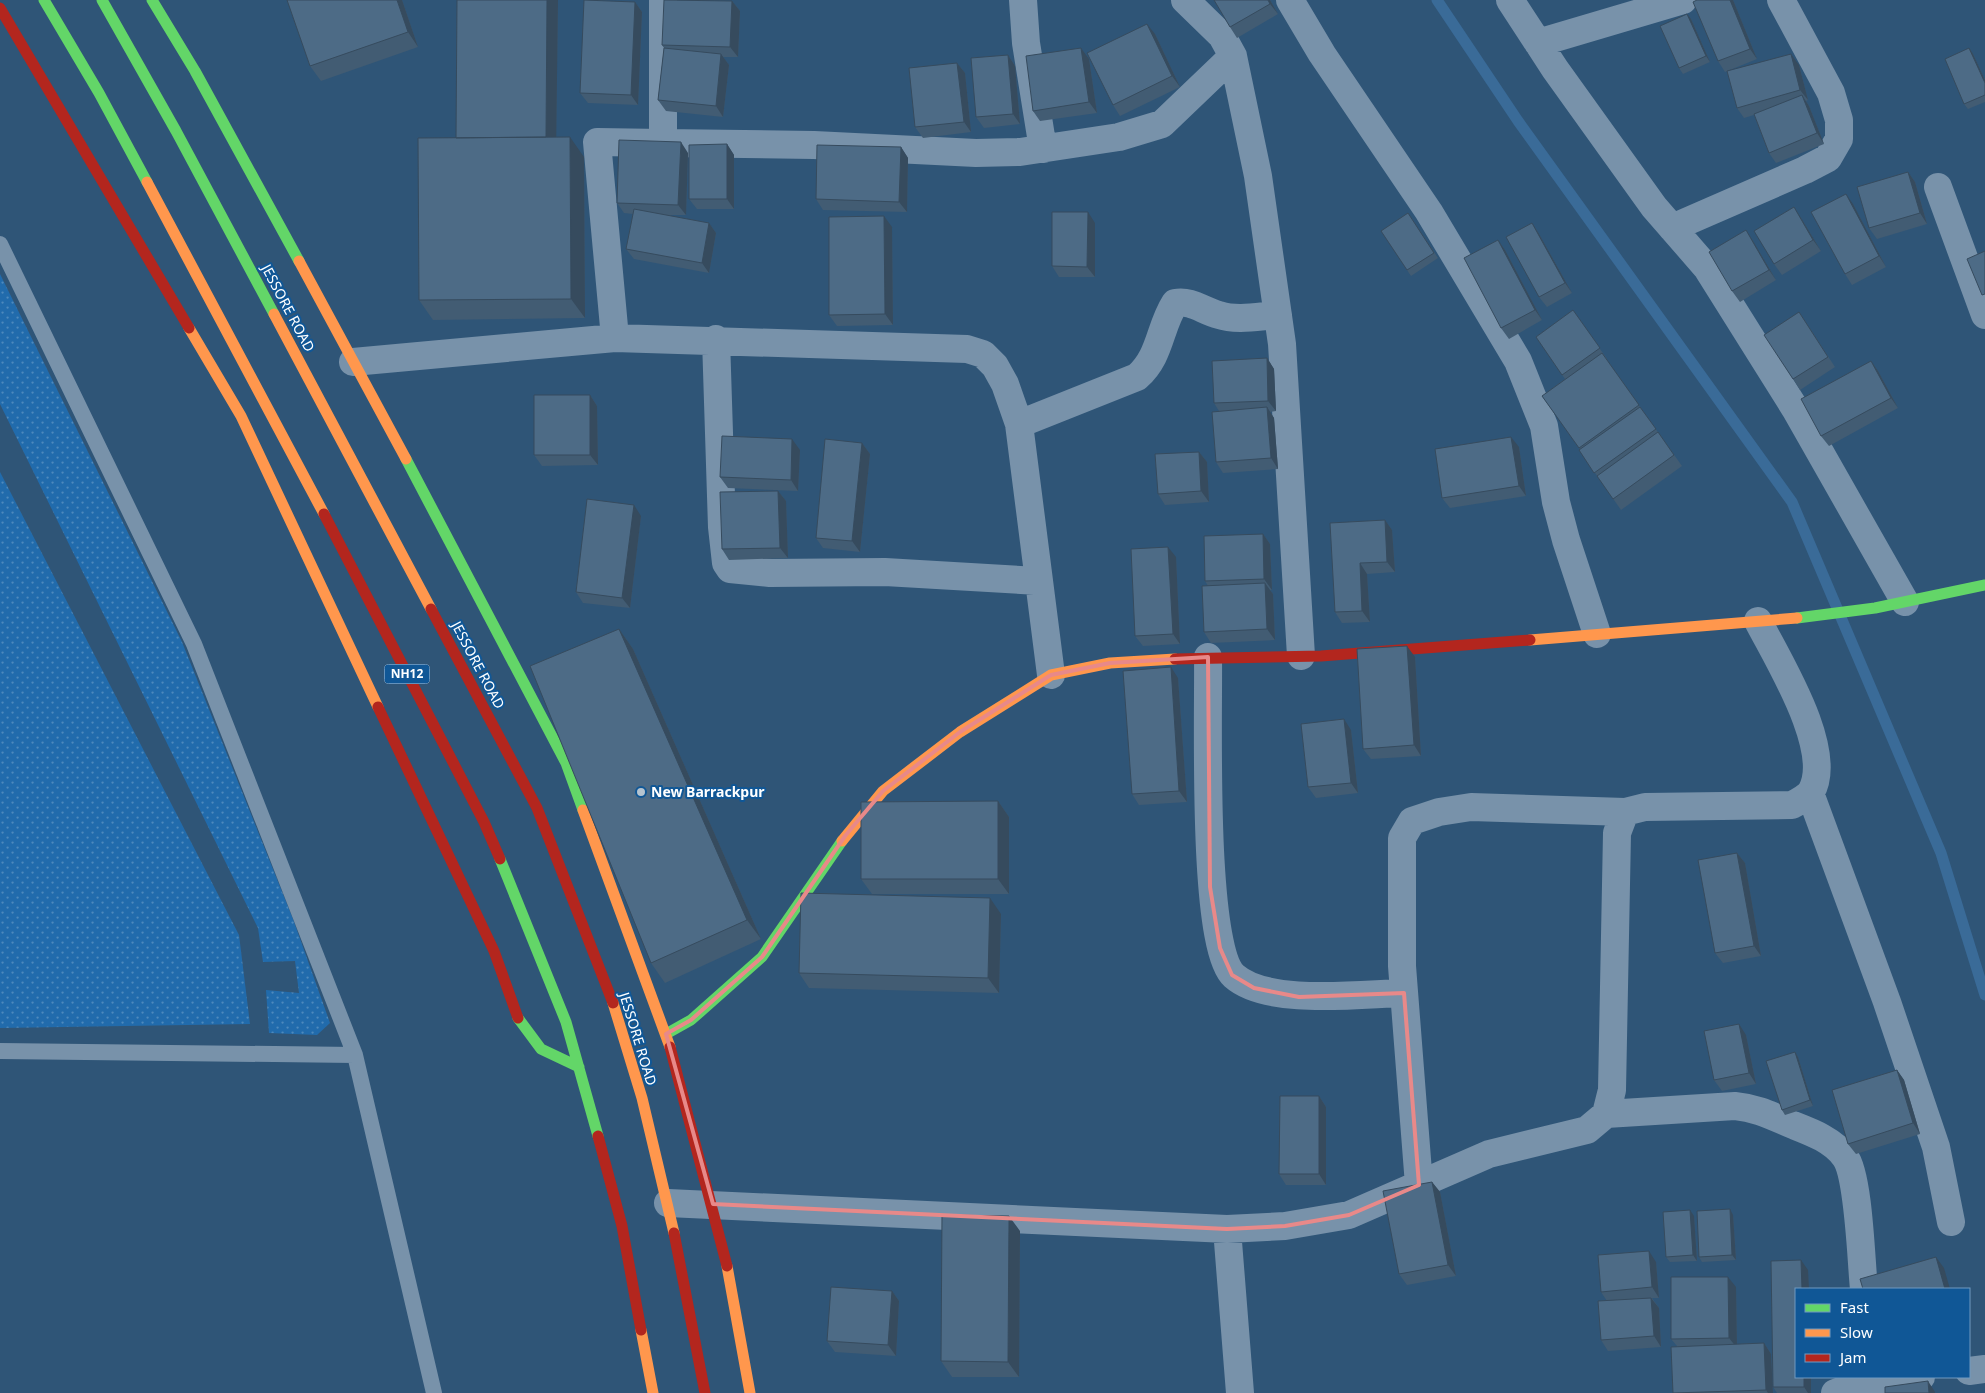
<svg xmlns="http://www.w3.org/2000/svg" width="1985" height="1393" viewBox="0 0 1985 1393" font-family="'Noto Sans',sans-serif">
<defs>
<pattern id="grass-dots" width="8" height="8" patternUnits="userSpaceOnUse" patternTransform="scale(1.25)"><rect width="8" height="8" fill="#216bac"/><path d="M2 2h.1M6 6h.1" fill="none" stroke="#4d89bd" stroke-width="1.8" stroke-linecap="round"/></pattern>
</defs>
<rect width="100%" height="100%" fill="#2f5577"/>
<!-- grass -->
<path fill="url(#grass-dots)" d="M0,274l182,368 111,277 37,104 -13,12 -48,-2 -3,-43 33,3 -4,-32 -32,1 -5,-34 -258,-524z
M0,472l239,463 11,89 -250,4z"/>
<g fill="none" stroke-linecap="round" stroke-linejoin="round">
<!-- stream -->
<path stroke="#3a6b98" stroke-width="11" d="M1437,0l81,121 274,381 149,351 44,142"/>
<!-- lane -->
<path stroke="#7892aa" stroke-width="16" d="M0,244l194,400 161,411 79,338
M0,1051l355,4"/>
<!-- street -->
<path stroke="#7892aa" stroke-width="28" d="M663,0v143l-66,-1 18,196 352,11 16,5 12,12 10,18 14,40 32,251
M1023,0l3,43 17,106
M1185,0l37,36 11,20 25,120 24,168 19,312
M1290,0l32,54 107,158 89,149 26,65 12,76 10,38 31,94
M1510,0l45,69 99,138 53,61 89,142 109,192
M1538,43l145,-43
M663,143l151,2 162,8 44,-1 99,-15 43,-13 71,-68
M1938,187l47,128
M1672,228l133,-58 23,-12 11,-19v-19l-8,-27 -50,-93
M716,339l6,188 4,36 4,6 40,4 115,-1 154,9
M353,362l262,-24
M1019,424l118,-47c24,-21 22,-49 38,-74 17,-3 28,8 44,12 18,6 41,1 59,0
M1208,657c1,53 -7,290 26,319 34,30 126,18 170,17
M1810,793l77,209 49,145 15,75
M1606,1114l129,-8c22,2 37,10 58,19 18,7 40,15 52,32 14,19 16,104 19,132
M1419,1185l-17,-219v-128l10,-17 27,-9 32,-5 154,5
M668,1203l559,26 58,-3 64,-11 140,-61 98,-24 19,-16 6,-24 5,-257 8,-21 20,-5 147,-2c6,-3 15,-8 19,-13 24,-41 -33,-132 -53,-171
M1227,1229l13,164
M1969,1371l16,-2
M1835,1393l21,-8 65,-8"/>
<!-- fast -->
<path stroke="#63d668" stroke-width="11" d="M44,0l55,93 48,89
M102,0l74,131 98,183
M152,0l43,71 104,190
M406,459l160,304 17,47
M1797,618l78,-10 110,-23
M500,859l66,163 32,114
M518,1018l23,31 38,18
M666,1034l25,-14 71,-63 80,-116"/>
<!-- slow -->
<path stroke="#ff974d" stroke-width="11" d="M147,182l177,332
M299,261l107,198
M274,314l157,295
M189,328l52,88 137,291
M1530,640l267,-22
M583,810l87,237
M842,841l41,-50 77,-59 91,-57 59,-12 65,-4
M613,1003l29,95 32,135
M727,1266l23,127
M641,1330l12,63"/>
<!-- jam -->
<path stroke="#b3261e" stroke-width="11" d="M0,8l189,320
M324,514l160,308 16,37
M431,609l106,199 76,195
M1175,659l146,-3 209,-16
M378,707l116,244 24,67
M670,1047l57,219
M598,1136l24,90 19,104
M674,1233l31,160"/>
</g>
<!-- wall -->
<path fill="#425c73" d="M287,0h115l16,47 -97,34 -11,-15z
M558,0l-2,137 28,20 1,161 -152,2 -14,-20 37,-162z
M1270,0l8,14 -41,24 -7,-11z
M1733,0l24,59 -32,13 -7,-11z
M732,1l8,10 -2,46h-15l6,8 -6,52 -57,-6 -8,-11 6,-52 -2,-3z
M635,2l7,10 -4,93 -50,-2 -8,-10z
M1691,19l19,43 -27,12 -4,-6z
M1155,34l25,53 -60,29 -7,-11z
M1969,48l4,6 12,26v22l-17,7 -4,-5z
M1008,55l7,11 5,58 -36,4 -8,-11z
M1089,59l8,54 -57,8 -7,-10z
M957,63l8,10 6,59 -48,6 -8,-11z
M1799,65l9,35 -2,1 3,5 15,38 -48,19 -7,-10 -15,-38 -10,3 -7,-10z
M727,144l7,11v54h-37l-8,-10z
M901,147l7,11 -1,54 -84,-2 -7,-11z
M688,153l-2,62h-20l43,8 7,10 -7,40 -75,-14 -8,-10 7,-35 -9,-1 -7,-10z
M1908,172l7,10 12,42 -50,15 -8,-11z
M1853,204l33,63 -34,18 -7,-11z
M1408,213l30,45 -27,18 -30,-45z
M1801,218l20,33 -39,24 -8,-11z
M1095,223v54h-36l-7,-11z
M1532,223l7,11 33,59 -25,14 -8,-10z
M892,227l1,98 -56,1 -8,-11z
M1746,230l7,11 23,39 -36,22 -8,-11z
M1498,240l7,10 37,70 -33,19 -8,-11z
M1573,310l34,49h-1l76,107 -61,44 -42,-60 1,-1 -38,-53 23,-17 -29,-42z
M1799,312l36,55 -35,23 -7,-11z
M1267,358l7,11 2,42 -6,1 4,6 4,51 -55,4 -7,-11 3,-51 -5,-8z
M1871,361l7,10 20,37 -69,38 -8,-10z
M590,395l7,11 1,59 -56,1 -8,-11z
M862,443l8,11 -10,98 -37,-4 -7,-10z
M1519,447l7,49 -76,12 -8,-10z
M800,450l-2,41 -70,-3 -8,-11z
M1199,452l8,10 2,40 -44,3 -7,-11z
M778,491l8,10 2,57 -59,2 -7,-11z
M641,516l-11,92 -47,-5 -7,-11z
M1385,520l7,10 3,42 -28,2 3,48 -28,1 -7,-11 -5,-89z
M1263,534l7,10 2,46h-2l3,4 2,46 -64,3 -7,-11 4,-46 -3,-5z
M1176,557l4,87 -37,2 -8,-10z
M619,629l14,20 128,290 -96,44 -14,-20z
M1415,657l6,99 -50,3 -8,-10z
M1178,678l9,124 -48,3 -7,-11z
M1351,730l7,63 -42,5 -8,-11z
M998,801l11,16v77h-137l-11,-15z
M1737,853l8,10 16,93 -38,7 -8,-10z
M1001,914l-2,79 -190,-5 -10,-15z
M1746,1035l10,49 -34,7 -8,-11z
M1795,1052l3,5 15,49 -28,9 -3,-5z
M1897,1070l7,10 16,54 -64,20 -8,-10z
M1319,1096l7,11v78h-40l-7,-11z
M1432,1182l8,10 16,84 -49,9 -8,-11z
M1733,1215l3,45 -34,2 -3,-5z
M1694,1216l3,45 -27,1 -4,-5z
M1020,1231l-1,146h-67l-11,-16z
M1656,1262l3,36h-7l7,10 2,39 -53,4 -7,-11 6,-39 -6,-9z
M1808,1270l3,123h-34l-4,-6z
M1736,1287l1,57 27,-1 7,11 2,39h-100l4,-47 -6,-7z
M892,1291l7,10 -3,55 -61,-4 -8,-11z"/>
<!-- shaded-wall -->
<path fill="#364b5e" d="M397,0h5l16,47 -10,-15z
M547,0h11l-2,155 -10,-16z
M1268,0h2l8,14 -8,-10z
M1730,0h3l24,59 -7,-10z
M732,1l8,10 -2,46 -8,-10z
M635,2l7,10 -4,93 -7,-10z
M1687,14l4,5 19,43 -4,-6z
M1147,24l8,10 25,53 -8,-11z
M1081,48l8,11 8,54 -8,-11z
M1969,48l4,6 12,26v3z
M721,54l8,11 -6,52 -7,-11z
M1791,54l8,11 9,35 -8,-10z
M1008,55l7,11 5,58 -7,-10z
M957,63l8,10 6,59 -7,-10z
M1802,95l7,11 15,38 -7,-11z
M570,137l14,20 1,161 -14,-19z
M681,142l7,11 -2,62 -8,-10z
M727,144l7,11v54l-7,-10z
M901,147l7,11 -1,54 -8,-10z
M1908,172l7,10 12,42 -7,-11z
M1846,194l7,10 33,63 -7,-11z
M1794,207l7,11 20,33 -8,-11z
M1088,212l7,11v54l-8,-10z
M884,216l8,11 1,98 -8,-11z
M709,223l7,10 -7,40 -7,-10z
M1532,223l7,11 33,59 -7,-10z
M1746,230l7,11 23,39 -7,-10z
M1498,240l7,10 37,70 -7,-10z
M1267,358l7,11 2,42 -8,-10z
M1871,361l7,10 20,37 -7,-10z
M590,395l7,11 1,59 -8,-10z
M1267,407l7,11 4,51 -7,-11z
M1511,437l8,10 7,49 -7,-10z
M792,439l8,11 -2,41 -7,-11z
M862,443l8,11 -10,98 -8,-11z
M1199,452l8,10 2,40 -8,-11z
M778,491l8,10 2,57 -8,-10z
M634,505l7,11 -11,92 -8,-10z
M1385,520l7,10 3,42 -8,-10z
M1263,534l7,10 2,46 -8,-11z
M1168,547l8,10 4,87 -7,-10z
M1360,563l7,11 3,48 -8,-11z
M1265,583l8,11 2,46 -8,-11z
M619,629l14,20 128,290 -14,-19z
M1407,646l8,11 6,99 -7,-11z
M1171,667l7,11 9,124 -8,-11z
M1344,719l7,11 7,63 -7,-10z
M998,801l11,16v77l-11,-15z
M1737,853l8,10 16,93 -7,-10z
M990,898l11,16 -2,79 -11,-15z
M1739,1024l7,11 10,49 -7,-11z
M1795,1052l3,5 15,49 -3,-6z
M1897,1070l7,10 16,54 -7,-11z
M1319,1096l7,11v78l-7,-11z
M1432,1182l8,10 16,84 -8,-11z
M1730,1209l3,6 3,45 -4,-5z
M1690,1210l4,6 3,45 -4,-6z
M1009,1216l11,15 -1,146 -11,-15z
M1649,1251l7,11 3,36 -7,-11z
M1936,1257l8,11 6,21h-5z
M1801,1260l7,10 1,19h-7z
M1728,1277l8,10 1,61 -8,-10z
M892,1291l7,10 -3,55 -8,-11z
M1651,1298l8,10 2,39 -7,-11z
M1764,1343l7,11 2,39h-5l-2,-3z
M1804,1377h7v16h-3l-4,-6z
M1928,1381l7,11v1h-6z"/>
<!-- building -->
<path fill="#4d6b86" stroke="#364b5e" d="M287,0h110l11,32 -98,34z
M457,0h90l-1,137 -90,1z
M584,0l51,2 -4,93 -51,-2z
M664,0l68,1 -2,46 -68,-2z
M1214,0h54l2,4 -40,23z
M1697,0h33l20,49 -32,12 -25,-59z
M1687,14l19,42 -27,12 -19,-42z
M1147,24l25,52 -59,29 -26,-52z
M664,48l57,6 -5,52 -58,-6z
M1081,48l8,54 -56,9 -7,-55z
M1969,48l16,35v12l-21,9 -19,-45z
M1791,54l9,36 -63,18 -10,-37z
M1008,55l5,59 -37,3 -5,-59z
M957,63l7,59 -49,5 -6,-59z
M1802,95l15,38 -48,20 -15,-39z
M570,137l1,162 -152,1 -1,-162z
M619,140l62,2 -3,63 -61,-2z
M727,144v55h-38v-54z
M817,145l84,2 -2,55 -83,-3z
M1908,172l12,41 -51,15 -12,-41z
M1846,194l33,62 -34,18 -34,-62z
M1794,207l19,33 -39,24 -20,-33z
M634,209l75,14 -7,40 -76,-14z
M1052,212h36l-1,55 -35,-1z
M1408,213l26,40 -27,17 -26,-39z
M884,216l1,98 -56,1v-98z
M1532,223l33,60 -26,14 -33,-60z
M1746,230l23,40 -37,21 -23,-39z
M1498,240l37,70 -34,18 -37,-70z
M1985,251v43l-3,1 -15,-36z
M1573,310l27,38 -38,27 -26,-38z
M1799,312l29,45 -35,22 -29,-44z
M1602,353l37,52 -60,43 -37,-52z
M1267,358l1,43 -54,2 -2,-42z
M1871,361l20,37 -70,38 -20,-37z
M534,395h56v60h-56z
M1267,407l4,51 -55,4 -4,-50z
M1640,407l16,22 -62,44 -15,-23z
M1658,432l16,23 -61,44 -16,-23z
M722,436l70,3 -1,41 -71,-3z
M1511,437l8,49 -77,12 -7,-49z
M825,439l37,4 -10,98 -36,-3z
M1199,452l2,39 -43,3 -3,-40z
M778,491l2,57 -58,1 -2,-57z
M587,499l47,6 -12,93 -46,-6z
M1385,520l2,42 -27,1 2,48 -27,1 -5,-89z
M1263,534l1,45 -59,2 -1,-45z
M1168,547l5,87 -38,2 -4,-87z
M1265,583l2,46 -63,3 -2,-46z
M619,629l128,291 -96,43 -121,-297z
M1407,646l7,99 -51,4 -6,-100z
M1171,667l8,124 -47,3 -9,-123z
M1344,719l7,64 -43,4 -7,-63z
M998,801v78h-137v-77z
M1737,853l17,93 -39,7 -17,-93z
M801,893l189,5 -2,80 -189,-5z
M1739,1024l10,49 -35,7 -10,-49z
M1795,1052l15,48 -28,10 -16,-49z
M1897,1070l16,53 -65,21 -16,-54z
M1280,1096h39v78h-40z
M1432,1182l16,83 -49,9 -16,-83z
M1730,1209l2,46 -33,2 -2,-46z
M1690,1210l3,45 -27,2 -3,-45z
M942,1215l67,1 -1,146 -67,-1z
M1649,1251l3,36 -51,5 -3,-37z
M1936,1257l9,32h-82l-3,-10z
M1801,1260l1,29h-6v88h8v10h-31l-2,-126z
M1671,1277h57l1,61 -58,1z
M831,1287l61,4 -4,54 -61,-4z
M1651,1298l3,38 -53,4 -3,-39z
M1764,1343l2,47 -93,3 -2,-46z
M1928,1381l1,12h-44v-6z"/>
<!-- marked area -->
<path fill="none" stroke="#e88989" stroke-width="4" stroke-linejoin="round" d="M1208,657l2,230 10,61 12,27 22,13 45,9 105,-4 15,192 -70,30 -64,11 -58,3 -514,-25 -47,-170 25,-14 71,-63 83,-121 38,-45 77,-59 91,-57 59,-12z"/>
<!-- markers -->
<circle fill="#b6c4cf" stroke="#105796" stroke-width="2" cx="641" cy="792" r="5"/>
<g text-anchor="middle" stroke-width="4" stroke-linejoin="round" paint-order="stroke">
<!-- shield labels -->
<rect fill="#105796" stroke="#b7cde0" stroke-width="1" x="384.5" y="664.5" width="45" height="19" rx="4"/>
<g font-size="12" font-weight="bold" fill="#fff">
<text x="407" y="678">NH12</text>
</g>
<!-- street labels -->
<g font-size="14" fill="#fff" stroke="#105796">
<text transform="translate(288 308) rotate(62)" y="5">JESSORE ROAD</text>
<text transform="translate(478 665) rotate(62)" y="5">JESSORE ROAD</text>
<text transform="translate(638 1039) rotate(73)" y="5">JESSORE ROAD</text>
</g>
<!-- poi labels -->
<g font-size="14" font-weight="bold" fill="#fff" stroke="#105796" text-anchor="start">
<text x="651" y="797">New Barrackpur</text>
</g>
</g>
<!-- legend -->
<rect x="1795" y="1288" width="175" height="90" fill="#105796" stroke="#709ac0"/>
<rect x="1805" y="1304" width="25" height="8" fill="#63d668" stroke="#709ac0"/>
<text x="1840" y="1313" font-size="15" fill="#ffffff">Fast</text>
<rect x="1805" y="1329" width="25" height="8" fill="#ff974d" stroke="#709ac0"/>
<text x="1840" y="1338" font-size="15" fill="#ffffff">Slow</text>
<rect x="1805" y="1354" width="25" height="8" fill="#b3261e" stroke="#709ac0"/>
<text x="1840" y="1363" font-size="15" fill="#ffffff">Jam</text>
</svg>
